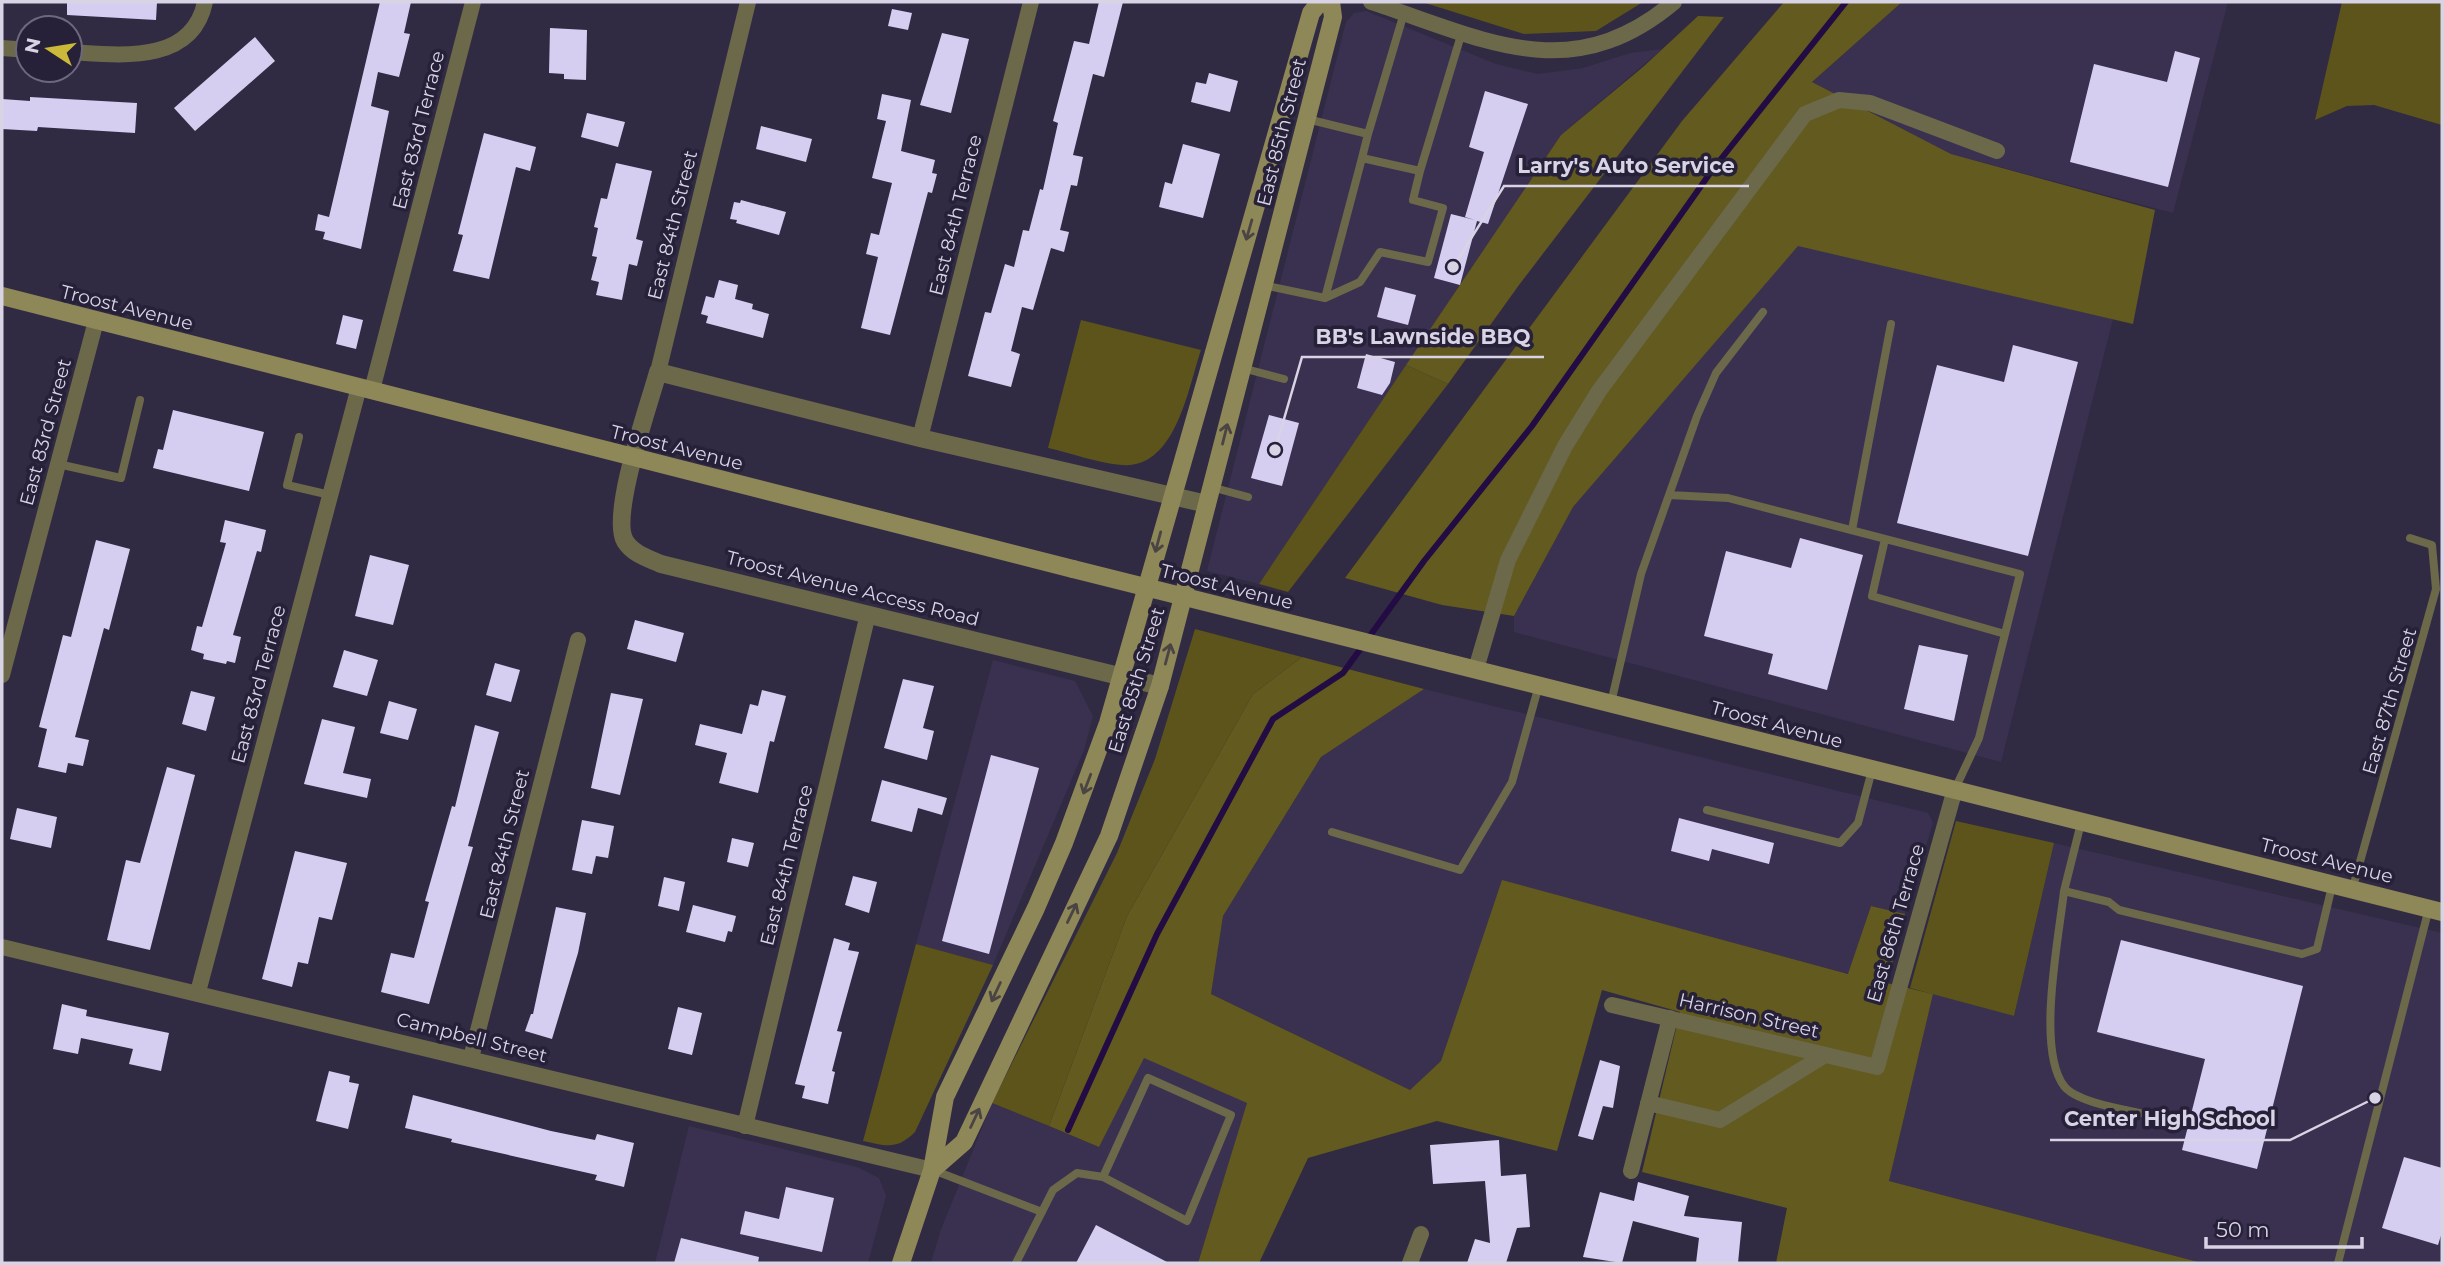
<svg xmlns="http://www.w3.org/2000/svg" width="2444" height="1265" viewBox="0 0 2444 1265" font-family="Montserrat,sans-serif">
<rect width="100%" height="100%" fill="#312a43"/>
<!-- built -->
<path fill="#3a3151" d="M1902,2h326l-55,211 -222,-59 -139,-72z
M1366,11l130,53 42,10 45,-6 47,-15 32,-4 -101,86 -302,449 -52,-13 139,-549 8,-9z
M1798,245l315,74 -112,443 -487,-130v-16l59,-109z
M993,660l82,21 18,35 -9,34 -91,215 -77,-21z
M1424,689l504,124 5,10 -28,91 -34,-8 -22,68 -347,-93 -61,180 -31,29 -199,-96 12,-78 98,-159z
M2054,843l388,90v330h-240l-313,-82 44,-187 81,22z
M1143,1057l105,46 -50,160h-267l9,-31 52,-129 107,44z
M689,1126l168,41 22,11 7,18 -18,67h-213z"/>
<!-- green -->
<path fill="#5c541a" d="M1422,2h221l-47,29 -72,3z
M2342,2h100v123l-68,-20 -27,1 -32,14z
M1081,320l120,30c-13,38 -25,119 -79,115 -25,-2 -51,-12 -74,-17z
M1406,365l42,19 -160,208 -29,-8z
M1195,629l107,28 -49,37 -126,222 -78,210 -57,-23 125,-250 38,-94z
M1956,821l98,22 -40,173 -104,-28z
M916,944l77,21 -78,167c-18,18 -29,14 -52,9z"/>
<!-- forest -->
<path fill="#625a1e" d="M1784,2h118l-90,80 139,72 204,56 -22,114 -335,-78 -225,261 -59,109 -72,-11 -97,-27 337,-457z
M1698,16l26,1 -205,268 -71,99 -42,-19 155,-230 82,-68z
M1302,657l122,32 -103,68 -98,159 -12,78 199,96 31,-29 61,-181 346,94 23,-68 34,8 -18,69 46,11 -44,187 313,82h-426l11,-55 -145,-36 38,-160 -78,-22 -45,161 -120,-30 -129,37 -49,105h-61l49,-160 -103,-45 -45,89 -50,-21 78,-210 126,-222z"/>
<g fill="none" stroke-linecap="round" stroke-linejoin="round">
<!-- stream -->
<path stroke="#230b44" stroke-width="6" d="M1068,1130l89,-196 116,-215 70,-46 81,-112 108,-135 181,-257 133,-167"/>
</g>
<!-- building -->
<path fill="#d6cef0" d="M67,2h90l-1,18 -89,-5z
M380,2h31l-7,31 6,1 -11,43 -21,-5 -7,34 18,5 -28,138 -38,-10 2,-7 -10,-2 3,-16 11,3z
M1099,2h24l-19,75 -11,-3 -20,81 10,2 -6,29 -6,-1 -11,45 9,2 -5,20 -13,-4 -18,62 -11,-3 -11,44 9,3 -9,33 -43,-11 17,-64 6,1 14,-49 9,3 9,-37 6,1 11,-42 3,1 15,-67 -5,-2 21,-80 15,3z
M892,9l20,4 -4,17 -20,-4z
M550,28l37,2 -1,50 -22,-1v-5l-15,-1z
M942,33l27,6 -18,74 -31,-8z
M255,37l20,24 -80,70 -21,-23z
M2175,51l25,7 -32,129 -98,-25 24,-98 73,18z
M1209,73l29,8 -8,31 -39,-10 5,-20 10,2z
M1485,91l43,13 -40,120 -11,-3 -17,64 -26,-7 17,-64 24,6 -10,-3 19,-65 -15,-5z
M882,94l29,6 -10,51 34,9 -3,13 5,1 -5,19 -4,-1 -38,143 -29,-7 17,-71 -12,-3 5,-21 8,2 13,-52 -20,-5 14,-57 -9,-2z
M30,97l107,6 -2,30 -97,-6 -1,4 -35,-2v-30l28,2z
M587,113l38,9 -7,25 -37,-10z
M761,126l51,13 -6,23 -50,-13z
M484,133l52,14 -6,24 -14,-4 -27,112 -36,-8 10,-36 -5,-1z
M1183,144l37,10 -17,64 -44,-11 6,-25 7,2z
M616,163l36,8 -16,68 7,2 -6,25 -8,-2 -7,36 -26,-5 3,-13 -8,-2 6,-23 -5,-1 6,-28 -4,-1 7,-29 6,1z
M741,200l45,12 -7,23 -43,-12 1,-3 -7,-1 4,-17 6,1z
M719,280l19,5 -3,14 18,5 -1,5 17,5 -6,24 -57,-15 2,-7 -7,-2 5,-18 8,2z
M1385,287l31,8 -8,30 -31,-8z
M343,315l20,5 -7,29 -20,-5z
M2013,345l65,17 -50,194 -131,-33 40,-158 67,17z
M1366,354l29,8 -5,21 -8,12 -25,-7z
M173,410l91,22 -15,59 -96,-23 5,-19 5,1z
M1269,415l30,8 -17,63 -31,-8z
M225,520l41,10 -5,22 -4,-1 -24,84 8,2 -6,26 -8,-2 -1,3 -23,-5 1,-5 -13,-4 6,-24 5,1 24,-84 -6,-1z
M1800,538l63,17 -36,135 -59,-16 5,-20 -69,-18 22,-85 65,17z
M96,540l34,9 -21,81 -5,-2 -29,109 14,3 -6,26 -15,-3 -2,10 -28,-6 9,-38 -8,-2 24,-92 8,2z
M370,555l39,10 -16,60 -38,-9z
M635,620l49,13 -8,29 -49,-13z
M1919,645l49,10 -14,66 -50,-12z
M344,650l34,10 -11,36 -34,-9z
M495,663l25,7 -9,32 -25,-7z
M903,679l31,7 -11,42 11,3 -7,29 -43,-12z
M762,690l24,6 -12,46 -4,-1 -12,52 -39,-10 8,-30 -32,-8 5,-21 42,10 8,-30 8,2z
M191,691l24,6 -9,34 -24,-7z
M611,693l32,6 -23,96 -29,-7z
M389,701l28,8 -9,31 -28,-7z
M322,719l33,8 -12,46 28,6 -4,19 -63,-14z
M475,725l24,7 -31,114 5,1 -44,157 -48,-12 10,-39 23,5 15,-56 -4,-1 27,-95 3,1z
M991,755l48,13 -50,186 -47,-13z
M167,767l28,8 -45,175 -43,-10 19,-80 14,3z
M882,780l65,18 -5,17 -24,-7 -6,24 -41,-11z
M17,808l40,9 -6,31 -41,-9z
M1679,818l95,25 -5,21 -57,-15 -3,12 -38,-10z
M582,820l32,6 -6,32 -12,-2 -4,18 -20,-4z
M732,838l22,5 -6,24 -21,-5z
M295,851l52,12 -15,57 -13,-3 -11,47 -10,-2 -6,25 -30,-8z
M853,876l24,6 -8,31 -24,-8z
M664,877l21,5 -6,29 -21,-5z
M693,905l43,11 -4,16 -4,-1 -3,11 -39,-10z
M556,907l30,6 -8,40 -26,86 -27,-8 6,-17h2z
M834,938l16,5 -2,7 11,2 -22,79 5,1 -10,39 3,1 -7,32 -26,-6 3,-12 -10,-2z
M2121,940l182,46 -46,183 -75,-19 23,-91 -108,-27z
M62,1004l25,6 -1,6 83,17 -8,38 -32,-7 4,-15 -52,-11 -3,16 -25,-5z
M678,1007l24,6 -10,42 -24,-6z
M1600,1060l20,6 -7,42 -10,-2 -10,34 -15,-4z
M329,1071l21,5 -1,6 10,2 -11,45 -32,-8z
M413,1095l138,36 44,9 2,-6 37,9 -10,44 -29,-7 2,-5 -146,-33 1,-3 -47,-11z
M1499,1140l2,36 25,-2 4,53 -13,1 -11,35h-39l8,-24 15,4 -5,-62 -52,3 -3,-39z
M2404,1157l38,11v64l-4,13 -56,-17z
M1638,1182l51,14 -5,20 58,6 -4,41h-42l3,-25 -66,-17 -11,42 -39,-6 17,-65 34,9z
M786,1187l48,11 -12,54 -82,-18 5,-23 34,8z
M1096,1225l73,38h-93z
M681,1238l78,19 -1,6h-84z"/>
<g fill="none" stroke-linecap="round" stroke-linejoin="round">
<!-- service -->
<path stroke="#6c684a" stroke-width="8" d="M1368,134l36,-121
M1420,171l42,-139
M1263,285l62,13 35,-16 20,-30 48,10 15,-54 -30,-8 7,-29 -58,-13 6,-24 -61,-15
M1325,298l37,-140
M1242,368l42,11
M299,437l-12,48 43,10
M58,464l63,14 19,-78
M1211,487l37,10
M1669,495l59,3 292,76 -41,164 -24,51
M1852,530l39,-206
M1885,539l-13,57 133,38
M1611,703l30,-129 56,-158 19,-43 47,-61
M1707,810l133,33 18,-20 14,-53
M1332,832l128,38 52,-88 27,-97
M2353,887l83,-298 -4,-44 -22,-7
M2064,891l17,-68
M2149,1115c-21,-5 -72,-12 -85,-29 -28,-37 -5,-149 0,-195l45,11 10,8 183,44 15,-5 15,-63
M933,1170l109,42
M1016,1263l37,-73 24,-17 26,4 84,44 44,-106 -83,-37 -45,99
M2338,1263l91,-355"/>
<!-- minor -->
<path stroke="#6c684a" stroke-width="16" d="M1371,2c113,37 199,87 303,0
M2,48l26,2
M70,52c49,3 122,13 135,-50
M658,372l90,-370
M372,390l101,-388
M920,438l111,-436
M1476,669l32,-109 57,-114 34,-55 206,-277 34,-14 31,3 127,48
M2,675l94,-354
M2,947l930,223
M198,992l161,-605
M1612,1005l265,62 78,-278
M471,1058l107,-418
M1648,1103l72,17 105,-65
M745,1126l123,-512
M1631,1171l39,-153
M1410,1263l11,-29"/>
<!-- tertiary -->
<path stroke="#6c684a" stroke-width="18" d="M1160,686l-499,-122c-13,-6 -28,-10 -36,-23 -15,-26 24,-136 33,-169l262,66 287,66"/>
<!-- secondary -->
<path stroke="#8e8757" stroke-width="18" d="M2,296l1071,273
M1441,661l1001,251
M932,1170l32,-28 145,-306 51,-150 173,-669 -2,-15
M901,1263l31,-93 13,-73 91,-189 28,-65 44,-120 203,-710 9,-11"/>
<!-- secondary-bridge -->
<path stroke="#8e8757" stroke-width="18" d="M1073,569l368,92"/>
</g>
<!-- one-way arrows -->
<defs><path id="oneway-shaft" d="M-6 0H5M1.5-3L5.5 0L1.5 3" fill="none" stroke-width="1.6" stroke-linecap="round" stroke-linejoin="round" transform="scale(1.75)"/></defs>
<g stroke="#4b4444">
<use href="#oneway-shaft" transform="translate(1249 230) rotate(106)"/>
<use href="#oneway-shaft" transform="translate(1225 434) rotate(-76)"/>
<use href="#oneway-shaft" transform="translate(1158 542) rotate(105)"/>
<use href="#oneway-shaft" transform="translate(1168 654) rotate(-75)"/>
<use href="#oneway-shaft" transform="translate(1087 784) rotate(111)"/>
<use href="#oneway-shaft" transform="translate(1072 913) rotate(-64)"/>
<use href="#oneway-shaft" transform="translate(996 992) rotate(115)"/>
<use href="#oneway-shaft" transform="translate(975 1118) rotate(-65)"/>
</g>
<g text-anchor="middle" stroke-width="7" stroke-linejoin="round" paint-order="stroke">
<!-- street labels -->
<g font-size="19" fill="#d8d4e5" stroke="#272039">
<text transform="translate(418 130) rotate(-76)" y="7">East 83rd Terrace</text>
<text transform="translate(1281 132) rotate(-76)" y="7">East 85th Street</text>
<text transform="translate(955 215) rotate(-76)" y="7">East 84th Terrace</text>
<text transform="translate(672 225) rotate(-76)" y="7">East 84th Street</text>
<text transform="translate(127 307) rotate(14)" y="7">Troost Avenue</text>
<text transform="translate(45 432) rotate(-75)" y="7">East 83rd Street</text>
<text transform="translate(677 447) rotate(14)" y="7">Troost Avenue</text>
<text transform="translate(1227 586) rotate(14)" y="7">Troost Avenue</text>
<text transform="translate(853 588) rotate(14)" y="7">Troost Avenue Access Road</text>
<text transform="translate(1136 680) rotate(-73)" y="7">East 85th Street</text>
<text transform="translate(258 684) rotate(-75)" y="7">East 83rd Terrace</text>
<text transform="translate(2389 701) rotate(-74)" y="7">East 87th Street</text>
<text transform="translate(1777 724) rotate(15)" y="7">Troost Avenue</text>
<text transform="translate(504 844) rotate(-76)" y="7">East 84th Street</text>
<text transform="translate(2327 860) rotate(14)" y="7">Troost Avenue</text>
<text transform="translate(786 865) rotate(-76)" y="7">East 84th Terrace</text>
<text transform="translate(1895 923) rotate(-74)" y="7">East 86th Terrace</text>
<text transform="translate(1749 1015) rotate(13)" y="7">Harrison Street</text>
<text transform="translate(472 1037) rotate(14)" y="7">Campbell Street</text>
</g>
</g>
<!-- callouts -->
<path fill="none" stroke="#d8d4e5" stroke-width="2.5" d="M1453 267L1504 186H1749M1275 450L1302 357H1544M2375 1098L2290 1140H2050"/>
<g fill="#d8d4e5" stroke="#272039" stroke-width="2.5">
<circle cx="1453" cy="267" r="7"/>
<circle cx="1275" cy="450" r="7"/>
<circle cx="2375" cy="1098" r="7"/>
</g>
<g font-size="21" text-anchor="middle" font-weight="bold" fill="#d8d4e5" stroke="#272039" stroke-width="7" stroke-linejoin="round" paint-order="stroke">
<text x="1626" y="173">Larry's Auto Service</text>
<text x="1423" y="344">BB's Lawnside BBQ</text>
<text x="2170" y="1126">Center High School</text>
</g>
<!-- border -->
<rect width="2444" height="1265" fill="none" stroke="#d8d4e5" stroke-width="7"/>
<!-- north arrow -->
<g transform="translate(49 49) rotate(282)"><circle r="33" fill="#272039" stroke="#6e687e" stroke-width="2"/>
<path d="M0-5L12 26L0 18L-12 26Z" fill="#cbba39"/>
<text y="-10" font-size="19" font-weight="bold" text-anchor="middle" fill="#d8d4e5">N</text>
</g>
<!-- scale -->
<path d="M2206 1237v10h156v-10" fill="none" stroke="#d8d4e5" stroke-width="3.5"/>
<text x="2216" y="1237" font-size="21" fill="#d8d4e5" stroke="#272039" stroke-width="5" paint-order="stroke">50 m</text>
</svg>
